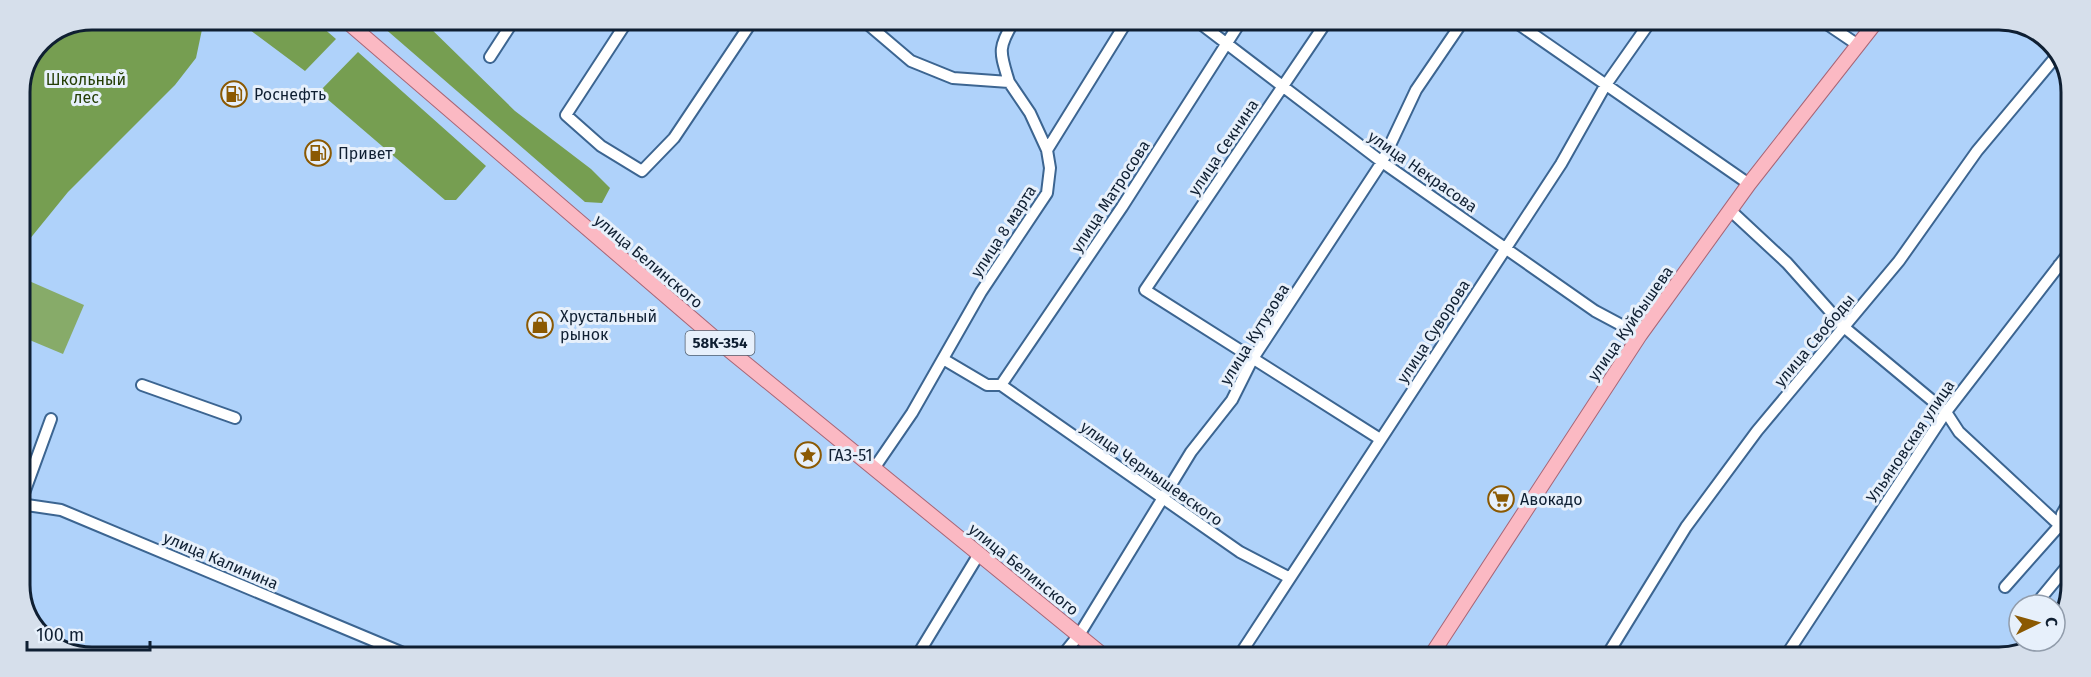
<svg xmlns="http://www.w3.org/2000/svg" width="2091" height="677" viewBox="0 0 2091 677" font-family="'Fira Sans',sans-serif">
<rect width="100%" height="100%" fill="#afd2fa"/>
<!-- green -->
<path fill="#87ab69" d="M20,277l64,28 -21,49 -43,-18z"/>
<!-- forest -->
<path fill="#769e51" d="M92,20h112l-8,38 -21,27 -107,107 -48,59v-160l21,-51z
M253,20h61l22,19 -31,32 -59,-44z
M375,20h47l93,91 76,58 19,19 -8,15 -17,-1z
M358,52l128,114 -30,34h-11l-126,-108z"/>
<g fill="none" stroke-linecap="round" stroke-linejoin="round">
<!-- minor casing -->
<g stroke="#3c6591" stroke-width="14">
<path id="minor" d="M628,20l-62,95 35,31 41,25 32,-33 79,-118
M864,21l47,40 42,17 56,4 21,31 17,37 3,18 -3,25 -66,99 -69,121 -37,54
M1197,21l185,141 213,149 45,24
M1327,21l-182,269 235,149
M1514,21l235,163
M1824,22l34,23
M490,57l24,-37
M1009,82c-9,-30 -12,-33 5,-61
M1047,150l80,-129
M1731,211l56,52 58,65 101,84 13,20 110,102
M2059,265l11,10
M943,359l44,26h14
M142,385l93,33
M1001,385l121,-178 119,-186
M1001,385l239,167 50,26
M20,504l41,6 347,145
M20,504l31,-85
M2005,587l55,-62 2,-11 7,-12
M2041,598l28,-34
M917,656l62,-102
M1062,656l17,-21 112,-183 41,-52 20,-40 130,-198 34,-72 47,-69
M1239,656l322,-492 44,-78 45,-64
M1606,657l80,-130 71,-96 142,-170 78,-110 82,-98
M1785,657l161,-245 125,-162"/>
</g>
<!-- major casing -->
<g stroke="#a76576" stroke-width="16">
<path id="major" d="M345,20l379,326 380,310
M1430,657l210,-322 109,-151 127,-162"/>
</g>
<!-- minor -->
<use href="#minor" stroke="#fff" stroke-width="10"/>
<!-- major -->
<use href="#major" stroke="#fbb9c3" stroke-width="14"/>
</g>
<!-- icons -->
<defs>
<g id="fuel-ring" transform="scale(1.35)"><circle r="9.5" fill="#e7f0fb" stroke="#8b5902" stroke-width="1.5"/><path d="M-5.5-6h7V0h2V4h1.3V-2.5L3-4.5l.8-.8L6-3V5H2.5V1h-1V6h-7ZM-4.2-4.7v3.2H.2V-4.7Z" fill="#8b5902"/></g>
<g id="shop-ring" transform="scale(1.35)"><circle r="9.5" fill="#e7f0fb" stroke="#8b5902" stroke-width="1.5"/><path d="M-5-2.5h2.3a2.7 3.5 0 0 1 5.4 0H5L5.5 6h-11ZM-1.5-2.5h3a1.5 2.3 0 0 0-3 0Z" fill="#8b5902"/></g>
<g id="sight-ring" transform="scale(1.35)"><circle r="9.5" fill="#e7f0fb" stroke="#8b5902" stroke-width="1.5"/><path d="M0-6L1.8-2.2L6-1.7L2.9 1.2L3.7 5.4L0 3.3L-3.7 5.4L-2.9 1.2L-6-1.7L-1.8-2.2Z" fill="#8b5902"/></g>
<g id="supermarket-ring" transform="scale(1.35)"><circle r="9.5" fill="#e7f0fb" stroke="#8b5902" stroke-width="1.5"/><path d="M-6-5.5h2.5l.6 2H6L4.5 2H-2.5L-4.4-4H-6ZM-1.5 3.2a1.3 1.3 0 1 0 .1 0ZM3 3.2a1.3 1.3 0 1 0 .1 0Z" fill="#8b5902"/></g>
</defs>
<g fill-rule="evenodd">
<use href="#fuel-ring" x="234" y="94"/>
<use href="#fuel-ring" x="318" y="153"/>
<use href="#shop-ring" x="540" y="325"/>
<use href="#sight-ring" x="808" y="455"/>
<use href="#supermarket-ring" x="1501" y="499"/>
</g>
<g text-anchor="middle" stroke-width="6" stroke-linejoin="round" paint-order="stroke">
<!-- shield labels -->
<rect fill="#e7f0fb" stroke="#505e6e" stroke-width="1.5" x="685.5" y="331" width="69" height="24" rx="4.5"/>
<g font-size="15" font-weight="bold" fill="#0f1f32">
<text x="720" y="348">58К-354</text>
</g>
<!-- park labels -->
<g font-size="16" fill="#243e04" stroke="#e7f0fb">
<text x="86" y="85">Школьный<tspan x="86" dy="18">лес</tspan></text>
</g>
<!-- poi labels -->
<g font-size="16" fill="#0f1f32" stroke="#e7f0fb" text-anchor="start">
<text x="254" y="100">Роснефть</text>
<text x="338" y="159">Привет</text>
<text x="560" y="322">Хрустальный<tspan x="560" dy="18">рынок</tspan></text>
<text x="828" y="461">ГАЗ-51</text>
<text x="1520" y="505">Авокадо</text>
</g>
<!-- street labels -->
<g font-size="16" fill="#0f1f32" stroke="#e7f0fb">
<text transform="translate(1223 147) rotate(-56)" y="6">улица Секнина</text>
<text transform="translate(1423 171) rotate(35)" y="6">улица Некрасова</text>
<text transform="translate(1110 196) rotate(-57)" y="6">улица Матросова</text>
<text transform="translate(1003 231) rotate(-57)" y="6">улица 8 марта</text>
<text transform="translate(649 261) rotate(40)" y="6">улица Белинского</text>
<text transform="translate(1630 323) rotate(-55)" y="6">улица Куйбышева</text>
<text transform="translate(1433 331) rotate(-57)" y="6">улица Суворова</text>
<text transform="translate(1254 334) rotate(-58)" y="6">улица Кутузова</text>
<text transform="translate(1814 340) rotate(-50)" y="6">улица Свободы</text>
<text transform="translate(1910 441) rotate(-56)" y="6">Ульяновская улица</text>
<text transform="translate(1152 473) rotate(35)" y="6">улица Чернышевского</text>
<text transform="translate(221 560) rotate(23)" y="6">улица Калинина</text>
<text transform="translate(1024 569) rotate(39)" y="6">улица Белинского</text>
</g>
</g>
<!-- crop -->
<path d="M0 0H2091V677H0ZM92 30H1999A62 62 0 0 1 2061 92V585A62 62 0 0 1 1999 647H92A62 62 0 0 1 30 585V92A62 62 0 0 1 92 30Z" fill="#d6dfeb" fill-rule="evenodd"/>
<path fill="none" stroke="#0f1f32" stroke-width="3" d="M92 30H1999A62 62 0 0 1 2061 92V585A62 62 0 0 1 1999 647H92A62 62 0 0 1 30 585V92A62 62 0 0 1 92 30Z"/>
<!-- north arrow -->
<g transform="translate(2037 623) rotate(85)"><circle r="28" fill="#e7f0fb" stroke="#919cab" stroke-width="1.5"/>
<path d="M0-4.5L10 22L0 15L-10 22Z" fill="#8b5902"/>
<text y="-9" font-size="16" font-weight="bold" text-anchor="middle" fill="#0f1f32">С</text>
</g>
<!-- scale -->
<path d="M27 641v9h123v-9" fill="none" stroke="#0f1f32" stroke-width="3"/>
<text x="36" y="641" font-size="18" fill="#0f1f32" stroke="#e7f0fb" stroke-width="4.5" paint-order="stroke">100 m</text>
</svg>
